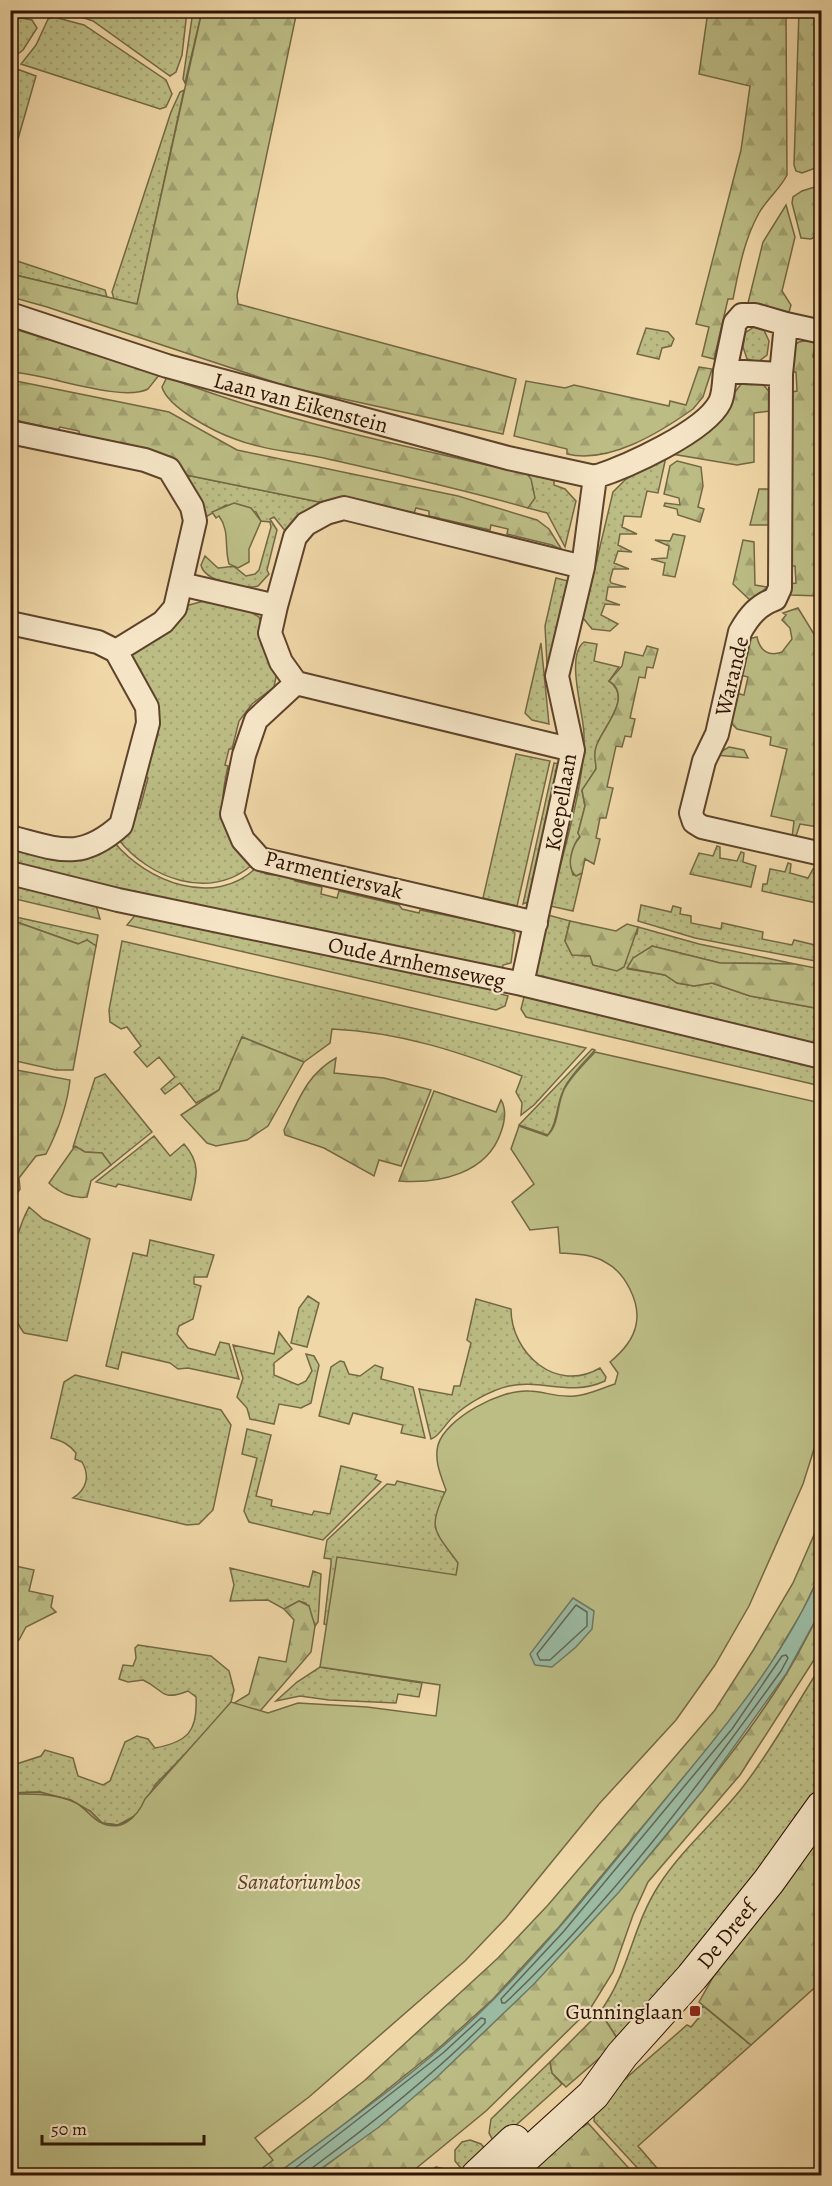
<svg xmlns="http://www.w3.org/2000/svg" width="832" height="2186" viewBox="0 0 832 2186" font-family="Alegreya,serif">
<defs>
<pattern id="grass-dots" width="8" height="8" patternUnits="userSpaceOnUse" patternTransform="scale(1.5)"><rect width="8" height="8" fill="#bcbd85"/><path d="M2 2h.1M6 6h.1" fill="none" stroke="#a2a171" stroke-width="1.8" stroke-linecap="round"/></pattern>
<pattern id="forest-firs" width="22" height="20" patternUnits="userSpaceOnUse" patternTransform="scale(1.5)"><rect width="22" height="20" fill="#bcbd85"/><path d="M5 1l3.5 6h-7zM16 11l3.5 6h-7z" fill="#a2a171"/></pattern>
</defs>
<rect width="100%" height="100%" fill="#f0d7a7"/>
<filter id="stains"><feTurbulence type="fractalNoise" baseFrequency=".00333" numOctaves="4"/><feColorMatrix values="0 0 0 0 .2 0 0 0 0 .09 0 0 0 0 .02 0 0 0 .5 -.17"/></filter>
<radialGradient id="worn" r=".72"><stop offset=".6" stop-color="#630" stop-opacity="0"/><stop offset="1" stop-color="#630" stop-opacity=".3"/></radialGradient>
<!-- grass -->
<path fill="url(#grass-dots)" stroke="#746844" stroke-width="1.5" d="M64,11h123l-5,44 -6,17 -6,4 -77,-55z
M193,11h9l-17,72 -2,-4z
M54,17l30,8 82,55 6,14 -6,13 -6,2 -139,-45 15,-19 12,-26z
M21,18l11,2 5,8 -14,22 -12,9v-39z
M17,69l19,7 -18,63 -8,-2 1,-44z
M184,90l-47,215 -23,-6 -2,-7 59,-180 9,-20z
M11,259l94,31 2,7 -96,-23z
M754,327l10,3 5,11 -2,14 -9,7 -11,-3 -4,-12 2,-14z
M646,328l22,4 6,7 -3,7 -9,2 -3,11 -22,-5z
M666,457l-8,36 -11,-2 -6,26 -17,-1 -2,11 15,7h-17l-2,11 14,7 -14,-1 -4,12 15,6h-16l-3,11 1,3 15,4h-18l-2,13 14,5 -15,-1 -4,11 17,9 -8,7 -18,-2 -9,-11 30,-126 13,-13z
M527,474l27,6v5l11,4 11,12 -11,46 -18,-34 -19,-5c9,-14 6,-20 -1,-34z
M186,475l138,28 -38,29 -12,-15 -4,2 7,11 -10,40 2,4 -11,12c-14,4 -54,-5 -57,-21l4,-9 13,12c20,-1 10,-6 28,8l9,-2 4,-4 12,-43 -1,-5 -9,-1 -5,-9 -30,-7 -22,13 -3,-17z
M556,578l12,3 -15,68 2,68 -7,-33 -3,-58z
M204,601l45,10 10,6 19,50 -4,20 -22,17 -13,17 -7,28h-3l-4,16 3,1c-11,51 -6,58 24,99 -43,36 -102,14 -134,-26l14,-14 5,-15 3,-2 8,-30 -3,-3 13,-41 -27,-74 1,-5 57,-50z
M584,642l13,2 -3,17 25,6 -10,14c23,16 -3,43 -11,61 -4,10 -2,18 -2,27l-14,22 3,15 -7,27 2,3c-9,11 -11,26 -7,39l9,-2 -9,38 -23,-5c12,-50 35,-121 34,-171 0,-22 -19,-79 0,-93z
M541,643l8,81 -17,-4 -7,-7z
M516,754l34,7 -33,145 -34,-8z
M554,763l6,1 -32,138 -5,2z
M114,842c33,40 100,66 142,26l10,6 26,3 3,4 27,6 -1,7 16,4 2,-7 60,14 3,4 17,4 1,-3 89,18 6,5 -4,30 -8,2 -1,6 -491,-103v-20c50,11 52,24 103,-6z
M717,846l3,1v11l17,3 4,-9 3,1 -1,9 13,4 -5,21 -61,-13 9,-21 14,3z
M788,863l3,1 -1,9 18,5 5,-9h3l-1,10 6,2v23l-59,-13 1,-7h4l3,-15 15,3z
M11,885l85,20 4,14 -89,-21z
M641,905l30,7 2,-6 8,2 -1,6 11,2v7l30,6 1,-6 41,9 -1,7 30,6 2,-5 21,5 1,-7 5,1v23l-126,-24 -57,-17z
M137,913l361,74 -1,6 11,3 -3,10 -9,4 -369,-85z
M548,915l22,6 -5,20 7,14 19,1 46,-22 1,-7 61,17 96,20 -75,-1 -68,-17 -24,23 37,6 12,8 17,3 18,-3 38,13 71,13v44l-284,-75 -2,-4z
M11,916l87,19 -2,11 -9,-6 -8,4 -68,-24z
M122,941l464,107 -52,57 -13,10 1,-12 -6,-11 6,-16c-62,-24 -122,-44 -190,-47l-2,14 -26,19 -62,-25 -23,53 -23,13 -16,-20 -15,11 -4,-5 14,-12 -16,-20 -12,10 -13,-15 7,-6 -14,-19 -6,2 -11,-7 -1,-12z
M525,993l296,75v18l-295,-69 -5,-8z
M592,1049l3,1c-10,12 -26,26 -32,41 -7,15 -5,31 -15,44l-29,-10z
M105,1074l47,58 -41,33 -9,-12 -17,-1 -12,-5 22,-69z
M154,1136l16,20 14,-12c17,19 13,33 7,56l-73,-16 -2,3 -20,-5z
M29,1207l14,12 47,20 -23,102 -43,-8c-24,-30 -12,-94 5,-126z
M150,1240l64,15 -7,22h-13v7l7,2 -8,33 -14,7 -2,8 11,14 27,7 5,-13 9,2 10,35 -51,-11 -10,1 -8,-6 -48,-11 -4,17 -12,-3 27,-113 14,3z
M308,1296l11,7 -12,44 -16,-4 8,-35z
M476,1299l35,10c0,44 45,85 89,59l6,9 -1,4c-35,16 -63,-2 -96,5 -18,4 -43,18 -56,31 -8,7 -14,20 -22,22l-12,-50 33,6 2,-9h6l11,-43 -4,-3z
M279,1332l13,17 -18,14v12l24,10 8,-4 6,-10 -6,-17 8,2 5,9 -8,38 -10,5 -22,-4 -5,20 -24,-5 -3,-11 -10,-11 6,-19 -10,-33 41,9z
M340,1361l4,1 5,12 11,2 15,-11 8,3 -2,11 32,8 12,51 -24,-5 2,-8 -50,-12 -4,11 -30,-8 12,-49z
M75,1375l146,35 10,15 -18,85 -14,14 -12,1 -114,-27c14,-9 17,-22 9,-36l-7,-3 1,-6c-7,-9 -14,-12 -25,-15l13,-56z
M247,1429l24,6 -15,61 16,4 -1,6 41,9 2,-4 16,3 11,-48 36,9 -2,4 6,3 -58,58 -74,-18 -5,-11 13,-53 -15,-4z
M397,1481l47,11 14,71 -1,13 -119,-18 -8,68 -6,-2 7,-60v-5l-7,-1 3,-18 60,-56 8,1z
M230,1568l79,19 4,-16 8,3 -3,48 -3,4 -9,-23 -7,-2 -15,8 -16,-9 -38,1 4,-16z
M138,1645l73,11 18,15 5,19 -3,12 -26,34 -49,48 -18,30 -20,11 -16,-2 -12,-12 -50,-19 -29,1 -1,-27 31,-10 4,-6 28,8 5,18 25,9 7,-4 15,-39 12,-6 11,3 7,9c32,-6 43,-16 41,-51l-8,-6c-28,11 -23,-1 -45,-11l-15,2 -9,-3 4,-14 10,1 3,-8 -1,-10z
M821,1666v119l-91,127 -111,129 -19,-29c30,-41 32,-86 59,-127 23,-36 57,-64 83,-97 30,-38 53,-82 79,-122z
M320,1667l102,16 -3,14 -21,-3 -2,9 -67,-3 -29,-4 -24,5 21,-19z
M703,2006l48,39 -113,101 25,29h-19l-50,-54 1,-16 92,-80 4,2 10,-12 -3,-3z
M550,2062l2,11 10,11 -67,60 -6,-11 2,-14z
M470,2140l11,4 6,7 -23,21 -9,-11v-11l7,-8z
M436,2167l12,3 6,5h-32z"/>
<!-- forest -->
<path fill="url(#forest-firs)" stroke="#746844" stroke-width="1.5" d="M202,11h95l-60,284 1,9 278,75 -13,55 -214,-47 -242,-80 -36,-10v-23l126,30z
M708,11h78l1,164c-7,14 -20,24 -28,38 -15,27 -20,56 -26,86h-5l-14,60 -12,-3 7,-29 -13,-3 45,-174 9,-64 -51,-12z
M799,11h15l7,53v102l-19,7 -6,-2 -2,-6z
M821,185v48l-10,6 -10,-1 -9,-35 1,-6 9,-6z
M786,205l9,32 -13,54 9,14 -2,7 -41,-9 15,-61z
M11,328l149,46 -12,15c-27,14 -104,-16 -137,-17z
M809,340l7,2 -3,15 8,2v237l-31,-1v-11l6,-1 -1,-17h-5l1,-174 6,-1 -1,-19h-5l3,-26 5,-4z
M699,367l13,2 -9,28 -10,12c-34,24 -84,55 -126,45v-5l-53,-13 12,-55 39,7 9,-3 95,21 1,-5 16,4z
M167,377c116,45 238,69 360,97l4,5 4,19 -7,10c-67,-19 -135,-34 -204,-50 -29,-6 -61,-8 -89,-19 -20,-7 -67,-31 -73,-52z
M11,380l158,32 68,38 221,46 79,24 12,9 13,21 -10,-5 -45,-11 1,-5 -17,-4 -1,5 -61,-14v-5l-13,-3 -2,5 -42,-10h-48l-138,-28 -107,-40v-4l-19,-4 -2,3 -47,-11z
M745,381l16,1 10,12 -1,17 -16,2v49l-17,3 -65,-11c17,-10 39,-19 50,-36 8,-13 10,-27 23,-37z
M677,461l24,6 2,19 -5,21 6,2 -4,13 -22,-7 -1,-6 -13,-3 1,-3 15,2 -1,-7 -15,-4 6,-28z
M759,489h11v36h-20z
M673,534l12,2 -10,41 -12,-2 2,-12 -14,-4 16,-1 2,-12 -14,-6 15,1z
M743,540l11,2 1,43 12,2 -15,15 -19,-18z
M798,608l16,26 7,22 -1,188h-3l1,-17 -18,-3 -5,15 -3,-1 2,-17 -23,-5 16,-67 -17,-4 1,-8 -34,-8 -7,-7 5,-29 9,2 4,-18 -8,-2 8,-36 9,-2c3,14 12,20 25,15l10,-13 -2,-11 -8,-8 4,-5 -3,-2z
M647,646l11,3 -5,19 -6,-1 -2,11 -6,-1 -9,41 5,1 -4,18 -6,-1 -3,11 -6,-1 -9,41 6,1 -7,30h-6l-4,20 4,1 -6,25 -9,-5 -3,14 -6,3c-11,-9 -4,-30 4,-39l-2,-4 7,-27 -3,-16 14,-21c0,-8 -3,-13 0,-22 6,-19 38,-50 13,-66l13,-15 3,-14 18,4z
M729,747l15,3 4,8 -33,-3z
M11,920l67,24 9,-4 9,6 -23,124h-17l-45,-10z
M570,921l46,10 11,-7 11,3 -14,40 -7,4 -24,-6 -3,-9 -18,-1 -7,-14z
M652,946l68,17 75,1 26,5v40l-71,-13 -38,-13 -18,3 -17,-3 -12,-8 -38,-7 6,-10z
M242,1037l62,25 -36,64 -21,14 -31,6 -9,-3 -26,-28 38,-25z
M336,1058l-2,15 50,5 47,12 -30,76 -22,-6 -5,16 -50,-28 -39,-13 -1,-5c14,-29 23,-56 52,-72z
M11,1069l59,11c-3,27 -11,49 -24,74l-10,2 -17,22 1,11 -7,11 -3,-4z
M434,1091l62,21 5,-12c6,10 4,21 0,32 -14,42 -62,52 -102,49z
M75,1146l10,6 17,1 9,12 -20,16 -4,16c-13,2 -28,-4 -38,-14z
M11,1503l6,18 -6,23z
M821,1519v53l-19,40 -33,55 -42,58 -168,202 -66,72 -54,49 -102,82 -62,45 -34,1 123,-95 134,-123 50,-53 167,-195 39,-61 39,-66z
M11,1565l23,5 -5,21 24,5 -2,11 5,5 -30,15 -7,13 -8,4z
M299,1601l10,5 6,20 -4,26 -62,72 -25,111 -213,-3 -1,-39 30,-1 31,8 19,11 12,12 16,2 12,-5 8,-6 18,-30 78,-81 15,-9 10,-37 27,5 8,-42 -10,-11z
M821,1610v39l-81,126 -92,107 -15,33 -20,57 -23,37 -104,102 -78,64 -96,1c130,-96 244,-208 347,-332 44,-54 91,-111 128,-171 12,-20 23,-42 34,-63z
M821,1828v154l-70,63 -52,-43 21,-37z
M600,2012l19,29 -53,46 -14,-14 -2,-11z
M578,2122l5,5 5,-4 47,52 -109,1z"/>
<!-- park -->
<path fill="#bcbd85" stroke="#746844" stroke-width="1.5" d="M234,503l17,5 10,13 -12,28v13l-11,6 -9,-4c-5,-18 1,-33 -10,-48l-3,2 -4,-6z
M595,1052l226,51v324l-18,57 -54,122 -34,59 -39,55 -77,84 -93,114 -41,43 -156,136 -54,41 18,22 -20,15 -242,1v-382c21,0 45,-1 65,9 8,4 14,13 22,18 22,13 39,-3 47,-22l86,-97 37,11 30,-10 69,4 69,9 4,-31 -120,-18 17,-110 119,18 2,-12c-24,-33 -31,-34 -12,-73 -5,-14 -12,-29 -8,-45 8,-27 63,-56 91,-54 17,0 25,7 46,5 13,-1 27,-8 40,-12l3,-11 -8,-11c11,-9 23,-22 26,-37 5,-22 -11,-53 -31,-63 -13,-8 -30,-8 -45,-9l-2,-26 -28,3 -18,-28 22,-18 -23,-35 8,-23 28,10c13,-12 9,-32 18,-48 7,-13 20,-25 30,-36z"/>
<!-- water -->
<path fill="#9bbaa2" stroke="#6f7762" stroke-width="1.5" d="M821,1572v38l-35,64 -83,116 -84,102 -86,93 -96,92 -58,50 -67,48h-37c75,-55 153,-110 219,-176 62,-64 118,-134 174,-203 58,-70 117,-140 153,-224z
M573,1598l21,13 -2,18 -16,18 -24,20 -17,-2 -5,-11z"/>
<g fill="none" stroke-linecap="round" stroke-linejoin="round">
<!-- shore -->
<path stroke="#646652" stroke-width="1.5" d="M576,1605l11,7v14l-37,34h-10l-3,-6z
M782,1656l4,-1 2,3 -7,13c-84,117 -171,233 -276,332h-3l-1,-4 63,-68 168,-202z
M285,2176l158,-123 38,-35 4,1v4c-54,54 -112,100 -173,145l-3,8"/>
<!-- street casing -->
<g stroke="#5e432b" stroke-width="26">
<path id="street" d="M10,314l157,52 341,92 87,19
M786,324l36,8
M781,374l-56,-3 10,-48 7,-8h13l31,9 -5,50 -1,214 -5,11c-17,6 -26,17 -35,33l-23,102 -13,27 -13,52 3,9 8,5 120,27
M10,432l135,28 24,9 23,38 3,14 -20,87 -12,14 -47,29
M595,477c31,-10 110,-45 125,-75 4,-8 4,-22 5,-31
M181,584l95,22
M10,623l88,19 18,9
M296,683l-15,-21 -11,-29 6,-27 19,-69 11,-13 20,-11 18,-5 239,59
M10,837c48,12 70,25 111,-12l27,-102 -1,-16 -31,-56
M10,873l108,27 404,84 300,73
M536,923l-276,-64 -17,-19 -11,-26 12,-59 12,-35 40,-37 277,67
M522,984l51,-234 -16,-74 26,-109 12,-90"/>
</g>
<!-- secondary casing -->
<g stroke="#2d1202" stroke-width="34">
<path id="secondary" d="M477,2176l37,-35
M504,2176l89,-81 29,-40 70,-78 77,-96 53,-74"/>
</g>
<!-- street -->
<use href="#street" stroke="#f5e5c6" stroke-width="22"/>
<!-- secondary -->
<use href="#secondary" stroke="#f5e5c6" stroke-width="32"/>
</g>
<!-- markers -->
<rect fill="#8f2418" stroke="#f5e5c6" stroke-width="2" x="689" y="2005" width="12" height="12" rx="3"/>
<g text-anchor="middle" stroke-width="4.5" stroke-linejoin="round" paint-order="stroke">
<!-- street labels -->
<g font-size="22" fill="#2d1202" stroke="#f5e5c6">
<text transform="translate(301 402) rotate(15)" y="8">Laan van Eikenstein</text>
<text transform="translate(731 676) rotate(-76)" y="8">Warande</text>
<text transform="translate(560 802) rotate(-80)" y="8">Koepellaan</text>
<text transform="translate(334 874) rotate(14)" y="8">Parmentiersvak</text>
<text transform="translate(417 962) rotate(12)" y="8">Oude Arnhemseweg</text>
<text transform="translate(726 1934) rotate(-51)" y="8">De Dreef</text>
</g>
<!-- park labels -->
<g font-size="22" font-style="italic" fill="#584529" stroke="#f5e5c6">
<text x="299" y="1889">Sanatoriumbos</text>
</g>
<!-- poi labels -->
<g font-size="22" fill="#2d1202" stroke="#f5e5c6" text-anchor="end">
<text x="683" y="2019">Gunninglaan</text>
</g>
</g>
<!-- margin -->
<rect width="832" height="2186" fill="none" stroke="#f0d7a7" stroke-width="36"/>
<rect x="12" y="12" width="808" height="2162" fill="none" stroke="#2d1202" stroke-width="3"/>
<rect x="18" y="18" width="796" height="2150" fill="none" stroke="#2d1202" stroke-width="1.5"/>
<!-- scale -->
<path d="M42 2135v9h162v-9" fill="none" stroke="#2d1202" stroke-width="3"/>
<text x="51" y="2135" font-size="18" fill="#2d1202" stroke="#f5e5c6" stroke-width="4.5" paint-order="stroke">50 m</text>
<rect width="100%" height="100%" filter="url(#stains)"/>
<rect width="100%" height="100%" fill="url(#worn)"/>
</svg>
